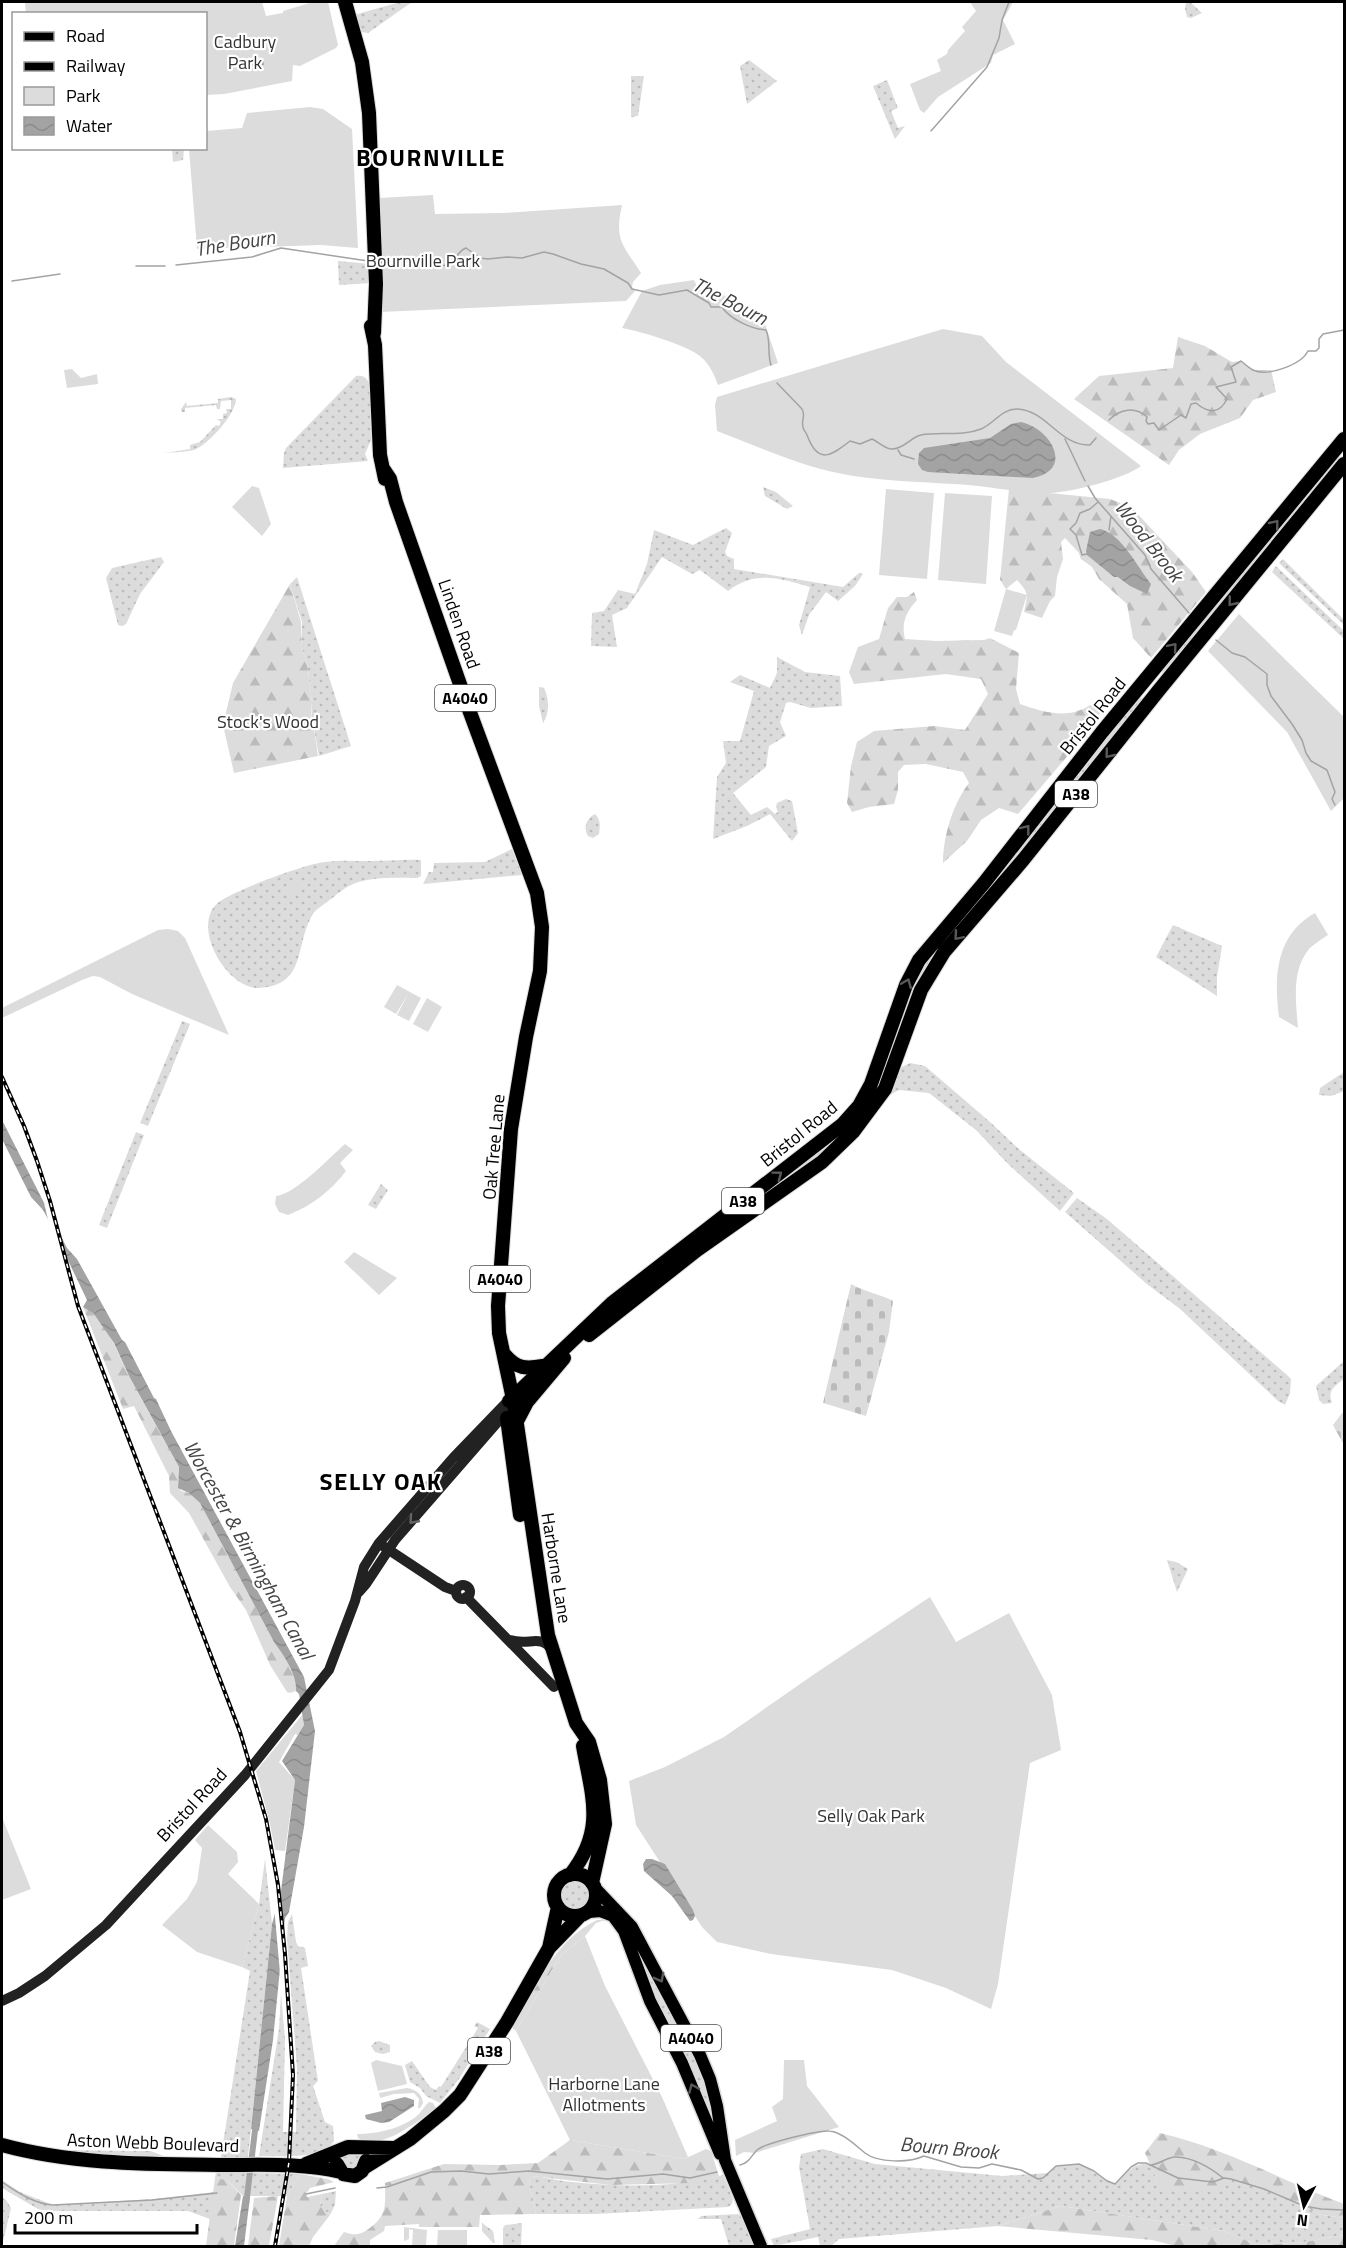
<svg xmlns="http://www.w3.org/2000/svg" width="1346" height="2248" viewBox="0 0 1346 2248" font-family="'Titillium Web',sans-serif">
<defs>
<pattern id="grass-dots" width="8" height="8" patternUnits="userSpaceOnUse" patternTransform="scale(1.5)"><rect width="8" height="8" fill="#dcdcdc"/><path d="M2 2h.1M6 6h.1" fill="none" stroke="#bbb" stroke-width="1.8" stroke-linecap="round"/></pattern>
<pattern id="forest-firs" width="22" height="20" patternUnits="userSpaceOnUse" patternTransform="scale(1.5)"><rect width="22" height="20" fill="#dcdcdc"/><path d="M5 1l3.5 6h-7zM16 11l3.5 6h-7z" fill="#bbb"/></pattern>
<pattern id="cemetery-stones" width="16" height="16" patternUnits="userSpaceOnUse" patternTransform="scale(1.5)"><rect width="16" height="16" fill="#dcdcdc"/><path d="M2 7V4a2 2 0 0 1 4 0v3zM10 15v-3a2 2 0 0 1 4 0v3z" fill="#bbb"/></pattern>
<pattern id="water-waves" width="16" height="10" patternUnits="userSpaceOnUse" patternTransform="scale(1.5)"><rect width="16" height="10" fill="#a3a3a3"/><path d="M0 5q4-4 8 0t8 0" fill="none" stroke="#8b8b8b"/></pattern>
</defs>
<rect width="100%" height="100%" fill="#fff"/>
<!-- grass -->
<path fill="url(#grass-dots)" d="M400,2h12l-44,31 -7,-1 -7,-17z
M1186,2h4l12,11 -11,5 -4,-1 -2,-8z
M749,60l28,21 -30,23 -7,-38z
M631,76h13l-6,40 -7,1z
M887,80l11,28 -7,3 7,17 7,-2 -10,13 -22,-53z
M172,149h12l-1,11 -10,2z
M338,261l32,3 1,19 -32,2z
M356,376c9,-1 12,3 14,11l1,53 -6,14 3,7 -85,7 1,-15 2,-5z
M231,397l5,2c0,15 -28,46 -42,51 -9,2 -20,2 -30,3l26,-4v-4l10,-3 16,-17 3,1 2,-4 -4,-3h6v-5l4,-1 -1,-4h5v-9l-10,1 -1,8h-3l-1,-4 -31,3v4h-3l-1,-3 5,-7 1,4 31,-3v-4z
M763,487l13,5 17,14 -6,3 -22,-13z
M1300,500l5,1v5l-138,170 -9,-7z
M726,528l6,5 -7,19 2,4 7,3v10l109,18 16,-14 4,1 -8,12 -17,15 -12,-9 -17,23 -7,20 -3,-10 11,-38c-30,-9 -55,-17 -82,4l-28,-21 -8,4 -30,-17 -35,51 -15,7 5,32 -26,-1 1,-33 12,-2 14,-21 17,4 12,-30 7,-34 39,15z
M161,557l3,5 -24,32 -14,30 -4,2 -4,-1 -12,-47 6,-10z
M1283,559l61,61v5l-65,-62z
M1276,566l68,65v8l-72,-67z
M297,577l54,169 -32,10 -5,-27 -3,-4 1,-23 -5,-39 -5,-15v-26l-12,-38z
M777,657l28,15 35,4 2,30 -31,2 -21,-6 -4,1 -6,19 6,14 -17,10 -3,21 -33,26 18,22 16,-8 8,7 3,-2 -2,-5 1,-4 9,-4 6,2 6,32 -6,8 -22,-27 -23,12 -34,13 4,-62 9,-14 -3,-22h17l14,-50 -24,-9 10,-7 30,13 7,-15z
M539,687l5,1c5,10 6,25 -1,35l-4,-17z
M1137,695l8,6 -153,188 -4,-7z
M595,814c6,6 5,12 4,20l-6,4 -5,-2c-5,-8 -2,-17 7,-22z
M512,849l10,26 -99,9 6,-12h4l1,-9 51,-1z
M421,860v16l-4,2c-21,0 -49,-2 -68,8 -6,3 -13,9 -18,13 -6,5 -14,9 -18,15 -19,30 -5,71 -54,74 -34,1 -72,-68 -37,-88 17,-11 83,-36 103,-38 15,-2 30,-1 45,-1 17,0 34,-2 51,-1z
M970,903l8,2 -76,119 -3,-1 9,-39z
M1173,925l49,21 -5,31v19l-61,-39z
M182,1021l8,3 -42,102 -8,-3z
M885,1061l4,4 -15,33 -54,60 -81,59 -5,-6 97,-73z
M910,1063l15,3 65,56 30,28 54,43 -14,18 -51,-46 -33,-35 -47,-37 -30,-3 -9,5 10,-27z
M1344,1072v19l-13,5 -12,-1 1,-7z
M136,1132l8,3 -37,93 -8,-3z
M381,1184l7,6 -12,19 -8,-4z
M1077,1198l30,21 180,156 4,4 -1,14 -5,12 -7,-4 -99,-93 -31,-23 -83,-73z
M1344,1361v18c-9,7 -17,11 -12,24l-9,1 -4,-4 -3,-14z
M1167,1560l9,2 12,7 -11,23z
M265,1859l7,65 -24,233h-27l29,-186 -8,-4 17,-63z
M559 1895a16 16 0 1 1 32 0a16 16 0 1 1-32 0Z
M292,1914l4,28 2,4 7,2 3,18 -7,2 17,113 -5,5 12,36 8,4 1,15c-11,19 -55,15 -75,15l20,-127 2,-35 4,45 -2,93h13l1,-64 -10,-129 1,-17z
M642,1950l64,129 10,42 -4,3 -78,-172z
M477,2022l13,7 -31,50 -19,24 -14,-7 -6,-8 -10,-6 -5,-17 7,-4 18,26 6,3 3,-4 2,1 37,-59 -4,-2z
M379,2041l11,4v7l-7,2 -8,-2 -4,-6 4,-4z
M823,2149l52,15 127,12 47,-3 7,-7 23,-2 36,20c11,-11 20,-24 36,-19l6,15 74,-1 34,10 57,26 22,3v17l-40,7 -47,3 -33,-14 -163,-25 -63,20 -159,13 -8,7h-11l-2,-9 -44,9 -3,-7 39,-10 -11,-62 2,-13z
M48,2150l94,1h9l15,6h-58z
M358,2151l5,8v4l-13,11 -11,-12 3,-9z
M216,2172l84,2 -13,22h-44l-16,-16 -12,-2z
M723,2175l10,24 -1,5 -4,3 -133,7h-59l-7,-32 2,-6c14,1 27,5 41,6 50,5 102,6 151,-7z
M2,2180l18,12 33,13 101,-6 60,-7 -4,27 -22,-8h-140l-10,-2 -36,-21z
M336,2191l-1,14 -5,10 -10,-9 2,-12z
M2,2197l4,3 5,8 -9,38z
M738,2214l5,3 11,29h-25l-8,-27h-23l3,-3z
M482,2223l11,8 2,12h-2l-11,-12z
M522,2223l-1,23h-18v-18l2,-3z"/>
<!-- forest -->
<path fill="url(#forest-firs)" d="M1178,337l27,9 27,16 9,-1 12,9h18l5,22 -23,8 -13,18 -40,16 -21,16 -10,15 -95,-66 25,-23 74,-8z
M1009,489l101,10 21,8 61,65 14,20 -55,66 -18,-20 -6,-34 -28,-25 -7,-12 -11,-8 -2,-6 -14,-15 -4,4 2,17 -6,18 -2,19 -5,5 -8,17 -18,-6c4,-18 5,-19 -7,-32l-11,9 -6,-9z
M290,584l11,38 1,26 5,15 5,39 -2,23 4,4 4,27 -84,17 -11,-48 10,-42z
M914,592l3,8c-11,12 -16,23 -12,39l30,2 49,-1 6,-2 29,15 -3,36 4,15c23,8 48,16 70,1l11,6 -7,14 -76,89 -19,-6 -18,12 -14,21 -24,22c0,-27 10,-59 26,-80l-6,-11 -37,-8 -22,1 -6,7v18l-4,14 -25,3 -17,5 -5,-9 4,-37 6,-24 17,-11 60,-5 31,4 23,-36 -7,-15 -35,-5 -92,10 -5,-12 9,-25 21,-8 9,-31 9,-11h10z
M83,1307c23,10 35,48 46,69 16,31 34,61 50,91l-1,17 3,7 8,2 11,10 74,139c10,14 23,32 22,49l-6,2 -3,-1 -17,-27 -24,-55 -16,-23 -41,-74 -19,-20 -1,-17 -35,-70 -11,3z
M597,1920h8l-9,3 -11,13 -24,19 -45,76 -5,-4c24,-39 43,-86 86,-107z
M1160,2133c65,15 123,48 184,71v14l-22,-3 -57,-26 -34,-10 -17,13 -49,-3 -8,-9 -12,-27z
M570,2140l114,19 22,-10 5,2 8,25 -27,7 -81,2 -80,-9 -2,6 7,32 -56,1 -1,12h-60v-3l-34,2 -1,5 -14,9v6h-36l10,-14c12,4 17,3 27,-5 17,-13 14,-24 14,-44l59,-19 56,1 38,-2z
M300,2174l28,5 6,3 -24,6 -4,6 1,3 15,-3 -2,12 10,9 -17,22 -4,9h-30l8,-50z
M215,2178l12,2 14,15 -7,51h-28z
M278,2196l-9,50h-21l6,-48z
M1061,2206l163,25 33,14 47,-3 40,-7v11h-168l-24,-6 -154,-14z"/>
<!-- cemetery -->
<path fill="url(#cemetery-stones)" d="M851,1284c14,8 29,10 42,17l-4,31 -23,84 -43,-13z
M1342,1413h2v32l-11,-20z"/>
<!-- green -->
<path fill="#dcdcdc" d="M29,2h233l4,14 17,-3v-2l30,-9h15l10,43 -2,3 -36,18 -7,-1 -1,16 -68,13 -18,1v-81l-180,-1 -1,-10z
M970,2h43l-10,18 12,24 -22,11 -2,8 -53,34 -14,16 -4,-3 -10,-26 31,-13 -4,-11 10,-6 1,-4 17,-19 -3,-4 14,-16z
M310,107l13,2 29,20 6,119 -37,-3 -124,4 -8,-100 17,-1v-17l36,-3 5,-15z
M433,195l2,19 69,-1 118,-8c-8,35 1,40 19,68l-8,9 -1,5 3,4 -9,10 -246,11 -1,-114z
M694,280l5,10 12,-3 53,34 14,42 -60,22c-4,-11 -8,-20 -17,-28 -11,-11 -62,-26 -79,-29l20,-37 18,-6z
M943,329l39,7 24,26 135,104c-17,13 -69,26 -91,27 -24,1 -57,-6 -82,-8 -53,-4 -106,-3 -158,-19 -32,-10 -62,-23 -93,-35l-2,-26 2,-8z
M72,369l9,9 16,-4 1,10 -31,4 -3,-18z
M252,486l7,2 12,36 -9,12 -30,-29z
M886,489l48,4 -7,86 -48,-4z
M945,493l47,3 -6,88 -48,-4z
M1006,589l21,6 -11,35h-2l-2,6 -18,-5z
M1239,614l105,103v81l-13,13 -44,-79 -79,-81z
M299,880l5,3v4l-5,6 -9,1 -2,-2v-8z
M1315,913l13,22c-6,4 -14,9 -19,14 -18,22 -13,53 -11,79l-19,-11c-5,-39 -4,-82 36,-104z
M168,929l10,2 7,7 44,97 -97,-41 -32,-17 -7,-1 -11,4 -80,38v-10l156,-78z
M397,985l24,13 -12,23 -12,-6 11,-21 -12,20 -12,-7z
M427,998l15,9 -14,25 -15,-8z
M345,1144l8,6 -13,13 6,8c-15,20 -35,35 -58,44l-9,-3 -4,-8 1,-8c20,-2 53,-38 69,-52z
M354,1252l43,26 -18,17 -35,-33z
M930,1597l26,45 53,-29 43,82 9,55 -31,13 -32,221 -7,25 -45,-21 -54,-18 -121,-16 -54,-12 -15,-15 -66,-102 -7,-44 36,-14 59,-30 89,-62z
M303,1714l1,11 -6,10 -3,-1 -16,28 16,18 -10,71 -10,-1 -5,-26 -14,-53z
M2,1817l29,72 -29,11z
M208,1825l29,27 1,10 -10,12 31,30 -17,63 -45,-15 -35,-27 25,-26 10,-17 5,-34 -7,-8z
M585,1936l20,50 57,111 26,60 -4,2 -114,-19 -54,-109 45,-76z
M376,2060l26,6 5,18 -29,7 -7,-28z
M784,2060h20l3,26 32,41 -84,26 -11,-1 -8,4 -1,-16 42,-19 -5,-14 11,-8z
M407,2088c9,2 15,5 16,15l-3,5h-2l1,-9 -5,-6 -20,1 -14,4 -1,-5z
M429,2102l4,1 3,5c-17,13 -56,44 -78,30l-1,-4c21,0 48,-6 63,-21 3,-4 5,-8 9,-11z
M404,2227l23,3 -1,16h-14l1,-16 -4,-1v10l-5,2z
M438,2230h29v16h-30z"/>
<!-- water -->
<path fill="url(#water-waves)" d="M263,58l1,7 -18,2 -1,-2 1,-6z
M1021,422c31,7 53,48 12,56l-105,-6 -6,-2 -4,-6 1,-11 5,-5 66,-10 21,-14z
M1100,529c22,5 38,39 51,55l-4,10 -17,-8 -12,-9h-4l-27,-22 -1,-4 4,-19z
M2,1120l65,128 10,11 45,81 3,2 29,56 2,1 15,32 133,246 11,54 -11,96 -15,85 -4,6 -12,122 -14,91 -8,-2 21,-205 9,-33 14,-111 -13,-19 22,-36 -5,-31 -3,-3c1,-17 -12,-35 -22,-49l-74,-139 -11,-10 -11,-5 1,-21 -50,-91 -15,-33 -20,-29 -11,-7 4,-7 -38,-79 -6,-11 -12,-13 -29,-58z
M646,1859h6l13,5 28,46 2,6 -2,4 -3,1 -18,-25 -28,-25 -1,-7z
M405,2097l9,3v6l-25,16 -8,1 -15,-4 -1,-4 17,-4 -1,-8z
M243,2196l7,1 -6,49h-9z"/>
<!-- pier -->
<path fill="#fff" d="M44,1203l14,21 11,44 -18,-36z
M279,1881l6,62 -5,30 -6,-67z"/>
<g fill="none" stroke-linecap="round" stroke-linejoin="round">
<!-- stream -->
<path stroke="#a3a3a3" stroke-width="1.5" d="M931,131l56,-64 12,-29 3,-18 7,-18
M383,260c22,-1 45,13 65,4 8,-4 10,-13 18,-16l14,10 8,1 19,-2 15,1 22,-6 9,2 28,10 23,5 24,14 4,6 27,6 28,-5 22,13 2,4h11c8,12 29,22 44,23 5,11 1,23 5,35
M176,265l76,-8 29,-9 87,13
M136,266h29
M12,281l48,-7
M777,383l25,26c4,7 -1,11 1,18 0,3 3,5 4,8 11,30 24,21 43,6l10,3 12,-5c7,3 13,10 20,10 12,0 19,-12 29,-14 19,-4 40,2 60,-6 13,-5 20,-20 36,-20 30,1 42,37 73,36l6,-7
M1109,420c11,-11 26,-14 38,-3l-1,4 2,3 6,-1 5,7 22,-15 5,3 5,-14 5,-1c12,10 23,12 31,-4l-11,-12 20,-5 -5,-15 10,-6c4,3 8,7 12,9 14,7 48,-5 55,-19h8l3,-3v-9l4,-5 21,-4
M1065,439l20,42
M898,450l3,5 13,4
M1088,486l7,12 50,57 6,14 38,44
M1109,530l2,-14
M1087,554l-5,1 -6,-20 -6,-6 6,-6 4,-10 10,-4 8,-7
M1216,640l16,13 13,4 22,17v11l4,11 21,28 10,16 4,13 5,8 16,9 8,22 -3,7 3,6
M1344,813v1
M740,2165c9,-2 11,-9 17,-15 8,-7 62,-20 72,-19 13,1 26,14 36,22 13,10 44,10 59,3l37,11 18,1 13,-4 29,6 17,9 5,-1 13,-12 23,-2 15,7 13,10 8,3 16,-17 7,-4h8l32,15 35,4 11,-4 7,1 33,10 40,17 17,3 23,1
M1151,2165c9,-1 15,-7 23,-8 17,-1 37,11 49,21
M2,2182c15,10 32,22 51,23l99,-5 65,-7
M377,2188l10,-1 44,-15 30,-1 28,3 40,-3 78,8 56,-5 27,4 27,-6
M306,2194l29,-6"/>
<!-- canal -->
<path stroke="#a3a3a3" stroke-width="6" d="M246,2205l10,-83"/>
<!-- primary casing -->
<g stroke="#dbdbdb" stroke-width="15">
<path id="primary" d="M595,1888l37,39 68,128 10,24 7,27 8,54 36,86
M589,1912l11,-1 13,5 11,15 26,70 32,62 38,91"/>
</g>
<!-- highway casing -->
<g stroke="#dbdbdb" stroke-width="16">
<path id="highway" d="M345,2l17,60 7,51 7,171 -2,49
M371,326l4,19 5,110 5,24
M384,470l6,9 6,23 72,205 69,186 5,34 -2,44 -14,66 -15,92 -13,177 1,27 15,71 34,231 28,88 13,19 11,38 5,44 -13,59
M589,1335l108,-85 125,-88 31,-30 32,-43 36,-99 23,-38 79,-92 136,-170 185,-226
M505,1355c12,14 21,14 38,11
M509,1401l103,-98 231,-179 16,-18 12,-22 35,-99 13,-25 65,-77 118,-151 242,-293
M507,1418l13,97
M516,1423l11,-21 37,-44
M554 1895a21 21 0 1 1 42 0a21 21 0 1 1-42 0Z
M570,1875c36,-45 22,-78 13,-129
M550,1947l30,-31
M2,2145c73,20 149,19 224,20 39,0 77,-2 115,7
M306,2164l42,-17 45,1
M337,2164l6,10 12,2 7,-5 4,-10
M365,2167l45,-28 34,-28 16,-16 47,-73 42,-74 9,-41"/>
</g>
<!-- secondary -->
<path stroke="#222" stroke-width="10" d="M383,1546l62,41 11,4
M456 1592a7 7 0 1 1 14 0a7 7 0 1 1-14 0Z
M359,1592l7,-8 29,-44 114,-131
M466,1597l88,90
M510,1640c18,6 31,-6 41,9
M2,2001l17,-8 26,-17 61,-51 139,-150 84,-105 26,-69 9,-34 15,-24 74,-85 52,-54"/>
<!-- primary -->
<use href="#primary" stroke="#000" stroke-width="12"/>
<!-- highway -->
<use href="#highway" stroke="#000" stroke-width="14"/>
<!-- rail casing -->
<g stroke="#000" stroke-width="4">
<path id="rail" d="M2,1077l22,49 13,35 13,40 28,105 162,426 26,87 12,66 7,69 8,121 -4,87 -14,84"/>
</g>
<!-- rail -->
<use href="#rail" stroke="#fff" stroke-width="1.5" stroke-dasharray="4.5" stroke-linecap="butt"/>
</g>
<!-- one-way arrows -->
<defs><path id="oneway-chevron" d="M-2-3.5L2.5 0L-2 3.5" fill="none" stroke-width="1.6" stroke-linecap="round" stroke-linejoin="round" transform="scale(1.5)"/></defs>
<g stroke="#595959">
<use href="#oneway-chevron" transform="translate(1275 524) rotate(-51)"/>
<use href="#oneway-chevron" transform="translate(1232 602) rotate(129)"/>
<use href="#oneway-chevron" transform="translate(1173 647) rotate(-50)"/>
<use href="#oneway-chevron" transform="translate(1109 754) rotate(129)"/>
<use href="#oneway-chevron" transform="translate(1026 829) rotate(-52)"/>
<use href="#oneway-chevron" transform="translate(958 936) rotate(131)"/>
<use href="#oneway-chevron" transform="translate(907 983) rotate(-68)"/>
<use href="#oneway-chevron" transform="translate(778 1175) rotate(-37)"/>
<use href="#oneway-chevron" transform="translate(660 1978) rotate(62)"/>
<use href="#oneway-chevron" transform="translate(693 2088) rotate(-113)"/>
</g>
<use stroke="#646464" href="#oneway-chevron" transform="translate(413 1520) rotate(132)"/>
<g text-anchor="middle" stroke-width="4.5" stroke-linejoin="round" paint-order="stroke">
<!-- shield labels -->
<g fill="#fff" stroke="#4c4c4c" stroke-width="1.5">
<rect x="435" y="685" width="60" height="26" rx="4.5"/>
<rect x="1055" y="781" width="42" height="26" rx="4.5"/>
<rect x="722" y="1188" width="42" height="26" rx="4.5"/>
<rect x="470" y="1266" width="60" height="26" rx="4.5"/>
<rect x="661" y="2025" width="60" height="26" rx="4.5"/>
<rect x="468" y="2038" width="42" height="26" rx="4.5"/>
</g>
<g font-size="16" font-weight="bold" fill="#000">
<text x="465" y="704">A4040</text>
<text x="1076" y="800">A38</text>
<text x="743" y="1207">A38</text>
<text x="500" y="1285">A4040</text>
<text x="691" y="2044">A4040</text>
<text x="489" y="2057">A38</text>
</g>
<!-- park labels -->
<g font-size="18" fill="#333" stroke="#fff">
<text x="245" y="48">Cadbury<tspan x="245" dy="21">Park</tspan></text>
<text x="423" y="267">Bournville Park</text>
<text x="268" y="728">Stock's Wood</text>
<text x="871" y="1822">Selly Oak Park</text>
<text x="604" y="2090">Harborne Lane<tspan x="604" dy="21">Allotments</tspan></text>
</g>
<!-- street labels -->
<g font-size="18" fill="#000" stroke="#fff">
<text transform="translate(459 624) rotate(71)" y="6">Linden Road</text>
<text transform="translate(1093 716) rotate(-51)" y="6">Bristol Road</text>
<text transform="translate(799 1134) rotate(-39)" y="6">Bristol Road</text>
<text transform="translate(494 1147) rotate(-85)" y="6">Oak Tree Lane</text>
<text transform="translate(556 1568) rotate(81)" y="6">Harborne Lane</text>
<text transform="translate(192 1805) rotate(-47)" y="6">Bristol Road</text>
<text transform="translate(153 2143) rotate(2)" y="6">Aston Webb Boulevard</text>
</g>
<!-- water labels -->
<g font-size="20" font-style="italic" fill="#444" stroke="#fff">
<text transform="translate(235 243) rotate(-9)" y="7">The Bourn</text>
<text transform="translate(730 301) rotate(27)" y="7">The Bourn</text>
<text transform="translate(1149 541) rotate(52)" y="7">Wood Brook</text>
<text transform="translate(249 1550) rotate(61)" y="7">Worcester &amp; Birmingham Canal</text>
<text transform="translate(949 2148) rotate(5)" y="7">Bourn Brook</text>
</g>
<!-- district labels -->
<g font-size="24" font-weight="bold" letter-spacing="1.5" fill="#000" stroke="#fff">
<text x="431" y="166">BOURNVILLE</text>
<text x="381" y="1490">SELLY OAK</text>
</g>
</g>
<!-- border -->
<rect width="1346" height="2248" fill="none" stroke="#000000" stroke-width="6"/>
<!-- legend -->
<rect x="12" y="12" width="195" height="138" fill="#ffffff" stroke="#999999" stroke-width="1.5"/>
<rect x="24" y="32" width="30" height="9" fill="#000000" stroke="#999999" stroke-width="1.5"/>
<text x="66" y="42" font-size="18" fill="#000000">Road</text>
<rect x="24" y="62" width="30" height="9" fill="#000000" stroke="#999999" stroke-width="1.5"/>
<text x="66" y="72" font-size="18" fill="#000000">Railway</text>
<rect x="24" y="87" width="30" height="18" fill="#dcdcdc" stroke="#999999" stroke-width="1.5"/>
<text x="66" y="102" font-size="18" fill="#000000">Park</text>
<rect x="24" y="117" width="30" height="18" fill="url(#water-waves)" stroke="#999999" stroke-width="1.5"/>
<text x="66" y="132" font-size="18" fill="#000000">Water</text>
<!-- north arrow -->
<g transform="translate(1304 2206) rotate(187)" stroke="#ffffff" stroke-width="4.5" paint-order="stroke">
<path d="M0-4.5L10 22L0 15L-10 22Z" fill="#000000"/>
<text y="-9" font-size="16" font-weight="bold" text-anchor="middle" fill="#000000">N</text>
</g>
<!-- scale -->
<path d="M15 2224v9h182v-9" fill="none" stroke="#000000" stroke-width="3"/>
<text x="24" y="2224" font-size="18" fill="#000000" stroke="#ffffff" stroke-width="4.5" paint-order="stroke">200 m</text>
</svg>
